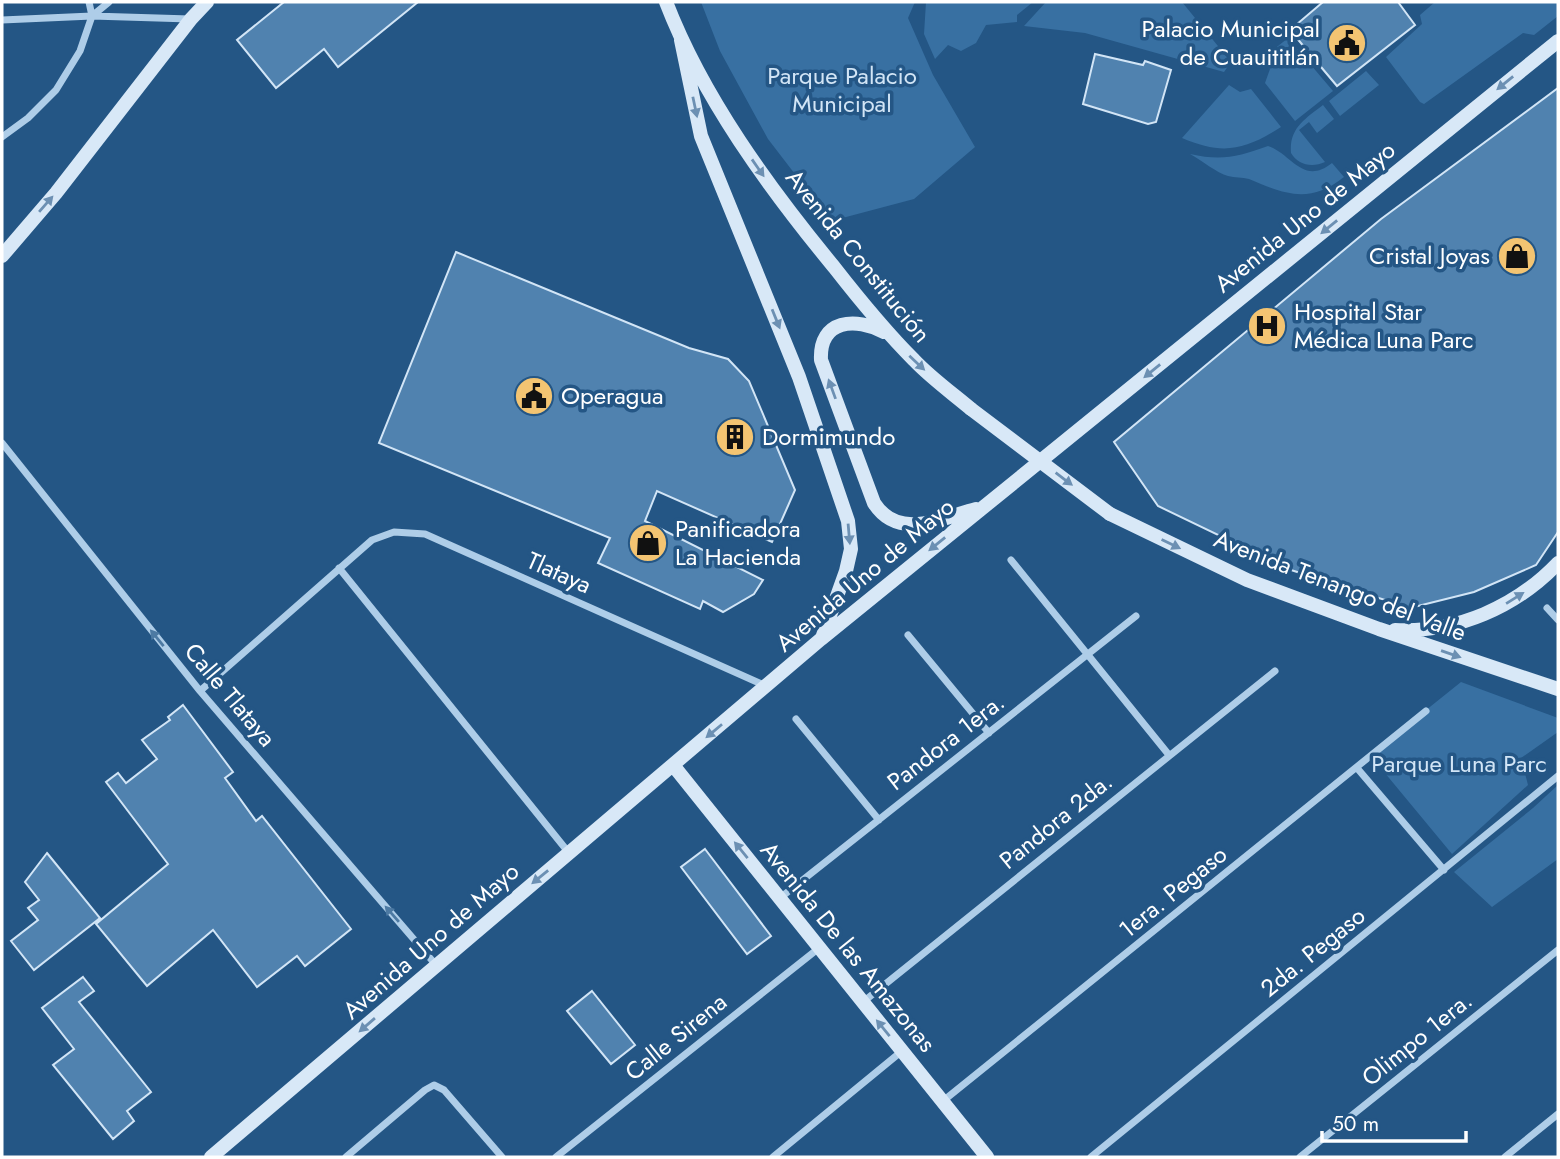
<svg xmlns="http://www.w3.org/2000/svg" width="1560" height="1159" viewBox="0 0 1560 1159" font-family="Jost,sans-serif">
<rect width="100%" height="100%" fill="#245685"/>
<!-- green -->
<path fill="#3870a2" d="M701,2h214l-7,16 25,57 42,72 -61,52 -83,22 -63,-82 -48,-88z
M926,2h107l-16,13v7l-31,3 -10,18 -15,8 -13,-6 -13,14 -11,-25z
M1046,2h136l49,60 -7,10 -139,-39 -61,-7z
M1435,2h123v14l-24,19 -11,-2 -99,71 -4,-2 -34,-45 36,-33 -2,-9z
M1288,38l45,53 -38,30 -30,-38 5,-14 -8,-10z
M1366,71l13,14 -39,31 -11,-15z
M1229,85l11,7 11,-3 30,38c-37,24 -59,28 -99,11z
M1323,105l11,14 -17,14 -8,-11 -10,8 26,32c-13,6 -27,3 -34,-9 -2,-25 14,-34 32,-48z
M1268,146c24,8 35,40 64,17l12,14c-34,27 -58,18 -95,2 -7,-2 -14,-1 -21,-3 -11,-3 -27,-16 -38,-22 31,7 48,3 78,-8z
M1461,682l97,36v14l-37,26 7,27 -76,69 -82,-99z
M1558,785v74l-66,48 -38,-35 79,-64z"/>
<!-- building -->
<path fill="#5082af" stroke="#d2e5f6" stroke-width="2" d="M284,2h134l-80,65 -14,-18 -48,39 -39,-48z
M1323,2h75l17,23 -78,61 -47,-56z
M1095,54l48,11 2,-4 26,9 -15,52 -8,2 -65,-20z
M1558,88v444l-22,33 -62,27 -64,16 -119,-38 -133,-64 -44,-64 267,-223z
M456,252l233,96 39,11 21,22 46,109 -23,52 -115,-51 -12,30 118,59 -9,14 -31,18 -20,-11 -3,8 -102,-46 12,-25 -231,-95z
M183,705l50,67 -8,6 31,43 6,-5 89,113 -46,37 -8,-10 -40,31 -44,-57 -66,56 -51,-62 72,-60 -62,-82 12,-9 8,10 31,-24 -15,-19 28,-20 -2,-3z
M705,849l66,87 -24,18 -66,-87z
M47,853l53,65 -66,52 -23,-29 27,-21 -10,-12 11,-8 -14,-18z
M83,977l11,14 -15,11 72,90 -24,19 7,10 -21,18 -60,-74 21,-16 -32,-41z
M592,991l43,54 -24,19 -44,-53z"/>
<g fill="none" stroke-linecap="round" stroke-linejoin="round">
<!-- street -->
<path stroke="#aecde8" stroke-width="7" d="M89,2l3,14
M2,20l90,-4 98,3
M2,137l26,-19 28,-28 24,-39 12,-35 17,-14
M2,443l198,248 236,274
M1011,560l158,195
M339,568l230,285
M1547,608l11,12
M908,635l81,98
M200,691l172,-151 22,-8 31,2 341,152
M796,719l83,101
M1357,768l87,102
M780,898l356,-282
M863,1002l412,-331
M943,1101l483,-390
M346,1157l79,-67 9,-5 10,5 58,67
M556,1157l263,-209
M773,1157l129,-106
M1091,1157l467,-381
M1300,1157l258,-207
M1505,1157l53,-43"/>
<!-- secondary -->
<path stroke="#d8e8f7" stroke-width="14" d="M666,2c37,96 103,186 168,265 25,32 51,64 80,93 17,18 38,33 57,49
M681,40l20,96 98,241 49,144 3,28 -5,22 -24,67
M2,256l54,-63 135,-174 16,-17
M884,332c-28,-15 -65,-13 -63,28l53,143c24,38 68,15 102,6
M1110,514l137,66 132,49 179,60
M1395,630c62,3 121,-23 163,-67
M673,765l314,392
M211,1157l610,-518 737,-598"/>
<!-- secondary-bridge -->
<path stroke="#d8e8f7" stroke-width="14" d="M971,409l139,105"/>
</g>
<!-- one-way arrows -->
<defs><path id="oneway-solid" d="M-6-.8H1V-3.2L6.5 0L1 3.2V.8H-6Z" transform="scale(1.75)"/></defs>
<g fill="#6c90b3">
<use href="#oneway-solid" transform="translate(1505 83) rotate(141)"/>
<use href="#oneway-solid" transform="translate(695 107) rotate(78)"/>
<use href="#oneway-solid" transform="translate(758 168) rotate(55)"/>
<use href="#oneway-solid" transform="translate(46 204) rotate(-49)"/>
<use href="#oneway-solid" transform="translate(1329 227) rotate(141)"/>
<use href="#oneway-solid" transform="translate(776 319) rotate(68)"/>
<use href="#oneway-solid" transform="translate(917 363) rotate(43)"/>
<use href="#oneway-solid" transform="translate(1152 371) rotate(141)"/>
<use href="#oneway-solid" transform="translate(832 389) rotate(-110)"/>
<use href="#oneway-solid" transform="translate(1064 479) rotate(37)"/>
<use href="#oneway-solid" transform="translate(849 534) rotate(85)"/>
<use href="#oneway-solid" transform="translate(937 544) rotate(141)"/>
<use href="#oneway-solid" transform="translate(1171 544) rotate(26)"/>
<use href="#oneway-solid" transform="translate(1515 598) rotate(-32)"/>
<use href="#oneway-solid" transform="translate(1451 654) rotate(19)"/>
<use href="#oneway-solid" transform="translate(714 731) rotate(140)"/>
<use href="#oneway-solid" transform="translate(741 850) rotate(-129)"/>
<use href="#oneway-solid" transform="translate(540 877) rotate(141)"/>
<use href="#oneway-solid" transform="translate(367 1025) rotate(139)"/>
<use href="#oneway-solid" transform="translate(883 1028) rotate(-129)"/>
</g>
<g fill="#4d7aa3">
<use href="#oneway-solid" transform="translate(157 638) rotate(-129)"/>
<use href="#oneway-solid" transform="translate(392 914) rotate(-131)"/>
</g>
<!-- icons -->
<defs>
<g id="civic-disc" transform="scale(2.0125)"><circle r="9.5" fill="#f3c472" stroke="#245685"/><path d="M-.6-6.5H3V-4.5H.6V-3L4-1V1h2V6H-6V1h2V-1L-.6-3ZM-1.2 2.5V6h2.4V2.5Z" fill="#111"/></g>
<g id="shop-disc" transform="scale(2.0125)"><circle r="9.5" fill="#f3c472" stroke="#245685"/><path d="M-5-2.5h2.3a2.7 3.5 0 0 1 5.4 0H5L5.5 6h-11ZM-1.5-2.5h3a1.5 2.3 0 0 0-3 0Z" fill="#111"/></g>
<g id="hospital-disc" transform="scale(2.0125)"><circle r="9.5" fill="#f3c472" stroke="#245685"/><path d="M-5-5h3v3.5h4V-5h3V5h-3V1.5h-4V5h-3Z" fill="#111"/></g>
<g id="building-disc" transform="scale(2.0125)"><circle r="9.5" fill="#f3c472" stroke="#245685"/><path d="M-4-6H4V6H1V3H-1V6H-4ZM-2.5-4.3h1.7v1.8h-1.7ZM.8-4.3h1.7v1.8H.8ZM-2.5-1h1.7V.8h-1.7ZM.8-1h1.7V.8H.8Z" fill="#111"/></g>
</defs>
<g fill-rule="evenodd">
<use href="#civic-disc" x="1347" y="43"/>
<use href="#shop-disc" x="1517" y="256"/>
<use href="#hospital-disc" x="1267" y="326"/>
<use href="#civic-disc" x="534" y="396"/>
<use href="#building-disc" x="735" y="437"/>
<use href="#shop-disc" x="648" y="543"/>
</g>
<g text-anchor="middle" stroke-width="7" stroke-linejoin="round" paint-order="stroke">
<!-- poi labels -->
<g font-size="24" fill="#fff" stroke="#245685" text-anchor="start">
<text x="1320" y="37" text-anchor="end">Palacio Municipal<tspan x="1320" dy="28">de Cuauititlán</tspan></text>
<text x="1490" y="264" text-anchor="end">Cristal Joyas</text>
<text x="1294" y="320">Hospital Star<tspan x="1294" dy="28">Médica Luna Parc</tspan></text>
<text x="561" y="404">Operagua</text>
<text x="762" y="445">Dormimundo</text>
<text x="675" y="537">Panificadora<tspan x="675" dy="28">La Hacienda</tspan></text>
</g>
<!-- park labels -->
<g font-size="24" fill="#d2e5f6" stroke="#245685">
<text x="842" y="84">Parque Palacio<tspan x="842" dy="28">Municipal</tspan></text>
<text x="1459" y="772">Parque Luna Parc</text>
</g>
<!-- street labels -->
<g font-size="24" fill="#fff" stroke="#245685">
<text transform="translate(1305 217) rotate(-39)" y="8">Avenida Uno de Mayo</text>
<text transform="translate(858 256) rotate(51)" y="8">Avenida Constitución</text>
<text transform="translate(559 573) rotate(24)" y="8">Tlataya</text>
<text transform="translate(865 575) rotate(-40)" y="8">Avenida Uno de Mayo</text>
<text transform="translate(1340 586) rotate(21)" y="8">Avenida Tenango del Valle</text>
<text transform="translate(230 695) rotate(50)" y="8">Calle Tlataya</text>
<text transform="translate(946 742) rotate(-38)" y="8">Pandora 1era.</text>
<text transform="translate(1056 821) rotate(-39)" y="8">Pandora 2da.</text>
<text transform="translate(1173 892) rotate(-39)" y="8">1era. Pegaso</text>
<text transform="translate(431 941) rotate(-41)" y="8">Avenida Uno de Mayo</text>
<text transform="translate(848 947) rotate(51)" y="8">Avenida De las Amazonas</text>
<text transform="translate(1313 952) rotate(-39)" y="8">2da. Pegaso</text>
<text transform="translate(676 1037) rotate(-39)" y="8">Calle Sirena</text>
<text transform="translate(1417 1039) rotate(-39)" y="8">Olimpo 1era.</text>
</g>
</g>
<!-- border -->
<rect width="1560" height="1159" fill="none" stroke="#ffffff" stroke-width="7"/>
<!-- scale -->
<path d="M1322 1131v10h144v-10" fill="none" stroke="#ffffff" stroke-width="3.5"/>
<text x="1332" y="1131" font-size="21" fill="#ffffff" stroke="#245685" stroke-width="5" paint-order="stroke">50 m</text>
</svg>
